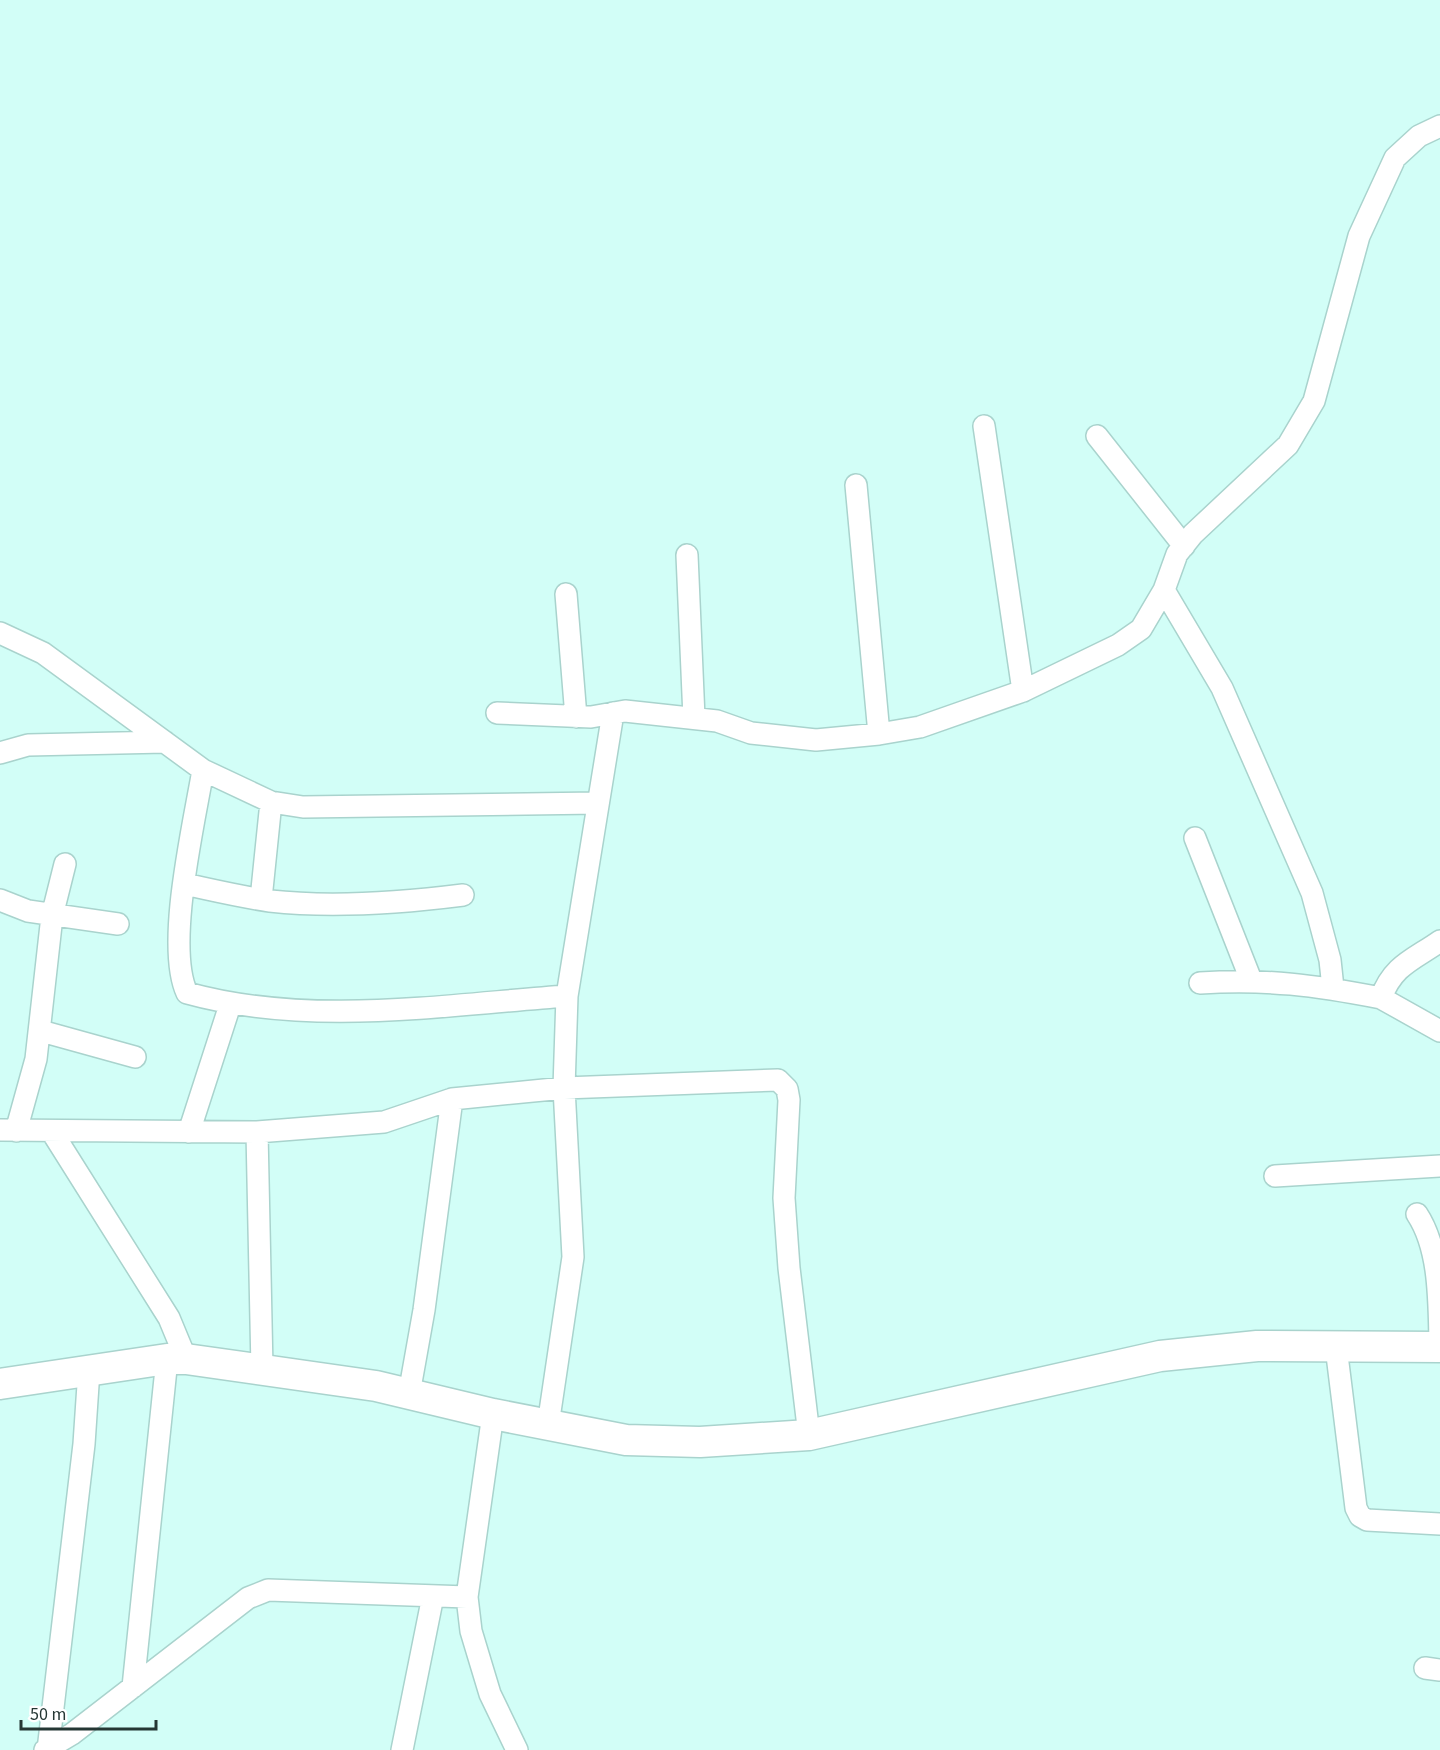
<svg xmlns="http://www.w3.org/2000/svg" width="1440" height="1750" viewBox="0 0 1440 1750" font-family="'Source Sans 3',sans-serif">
<rect width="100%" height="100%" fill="#d2fef7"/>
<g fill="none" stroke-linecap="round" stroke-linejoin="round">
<!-- street casing -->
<g stroke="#a9d3cd" stroke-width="24">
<path id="street" d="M984,426l39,265
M1097,436l87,110
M856,485l23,249
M687,555l7,163
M1164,590l58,98 90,205 18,67 3,28
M566,594l10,123
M0,633l43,20 160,117 68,32 32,5 295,-4
M497,713l94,4 34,-6 92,10 34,12 65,7 63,-6 41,-7 103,-36 95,-46 23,-16 23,-39 13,-36 16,-20 95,-89 26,-44 45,-165 36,-78 24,-22 21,-10
M0,753l28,-8 137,-3
M203,770c-9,54 -38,176 -16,223 123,34 255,12 380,3
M1195,838l56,142
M184,884c28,6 57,13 86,17 64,7 130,2 193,-6
M261,899l10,-97
M0,900l28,11 90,13
M1440,941c-27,19 -47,24 -59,57l59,33
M1200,983c68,-4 114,2 181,15
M41,1031l94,26
M0,1130l257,2 127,-10 68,-23 112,-11 214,-8 9,9 2,11 -5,98 5,70 20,167
M16,1131l20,-72 16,-143 13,-52
M52,1132l117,186 17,41
M189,1132l41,-127
M257,1132l5,237
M1275,1176l165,-10
M1417,1214c23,35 22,86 23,129
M1336,1347l20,161 4,8 7,4 73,4
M409,1394l15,-84 28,-211
M493,1414l-26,183 4,34 19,63 27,56
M548,1425l25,-168 -9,-169 3,-92 46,-283
M1425,1668l15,2
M133,1687l34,-328
M45,1750l27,-16 176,-136 20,-8 199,7
M48,1750l36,-306 5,-74
M402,1750l31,-154"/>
</g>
<!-- secondary casing -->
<g stroke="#a9d3cd" stroke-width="33">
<path id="secondary" d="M0,1384l167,-25h19l190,27 117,28 133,26 74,2 109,-7 351,-79 97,-10 183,1"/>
</g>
<!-- street -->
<use href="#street" stroke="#fff" stroke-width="21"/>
<!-- secondary -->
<use href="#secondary" stroke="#fff" stroke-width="30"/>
</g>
<!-- scale -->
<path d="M21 1720v9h135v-9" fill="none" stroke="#253734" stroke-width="3"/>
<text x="30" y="1720" font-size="18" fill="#253734" stroke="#ffffff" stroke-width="4.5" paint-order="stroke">50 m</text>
</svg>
